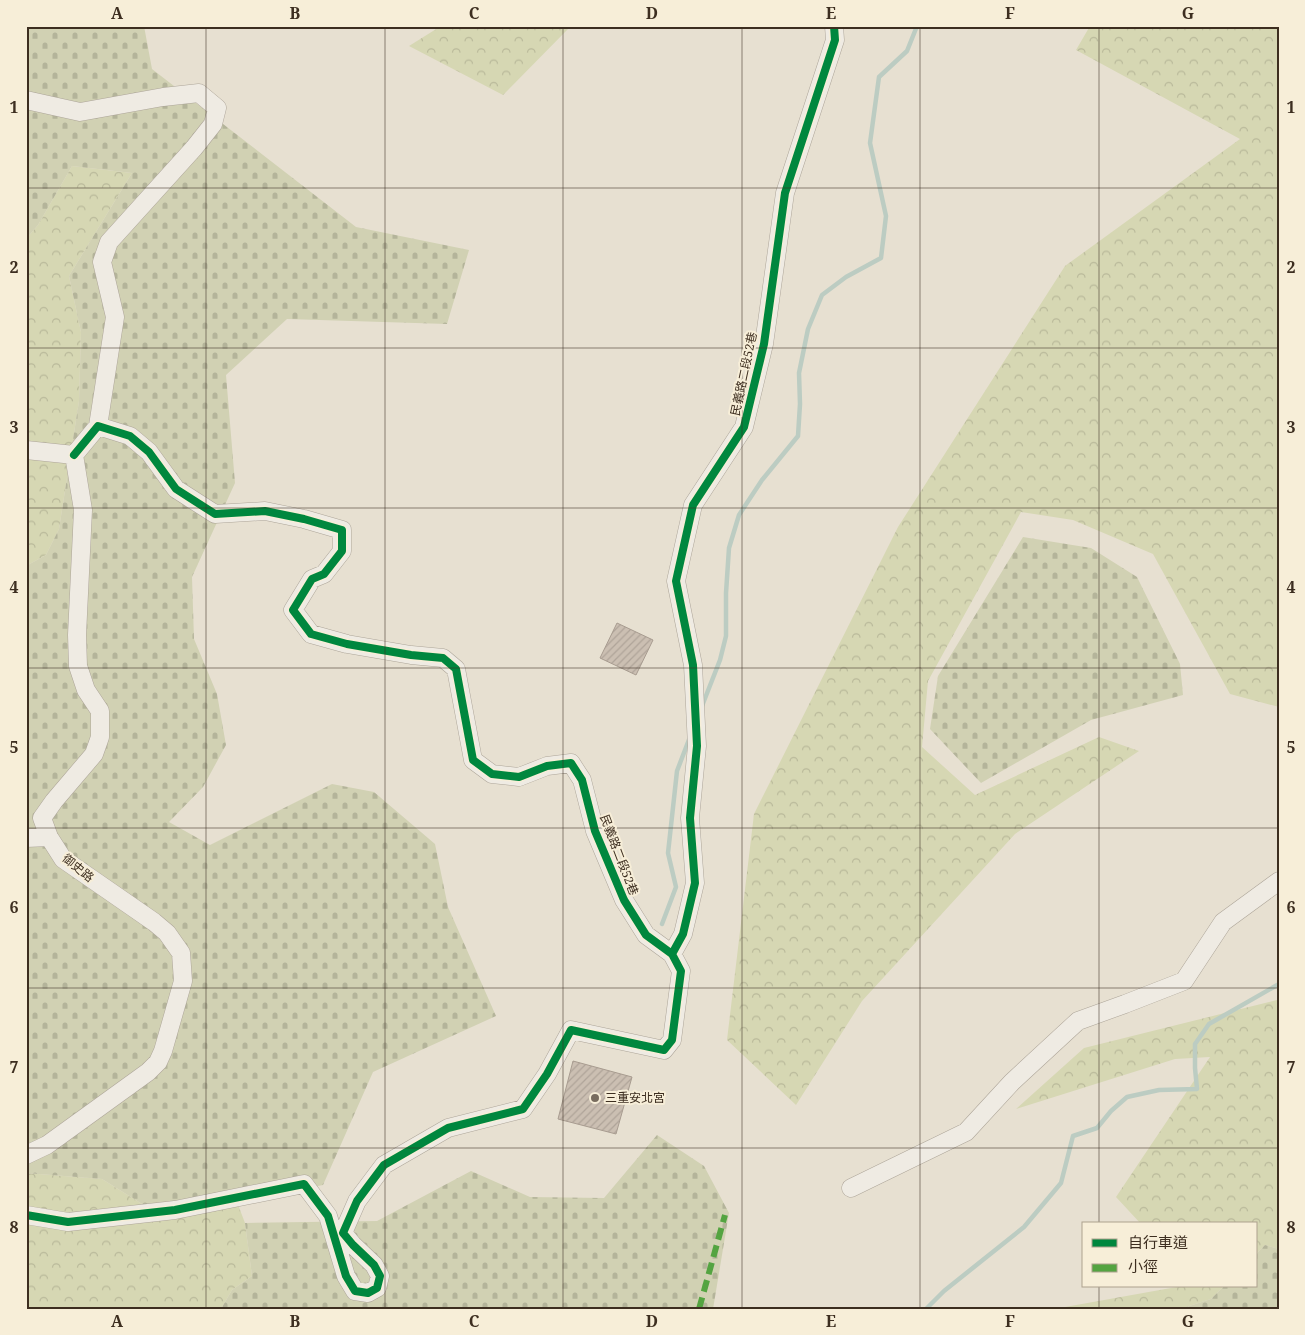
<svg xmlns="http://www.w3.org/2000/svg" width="1305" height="1335" viewBox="0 0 1305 1335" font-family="'Noto Serif','Noto Sans TC',serif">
<defs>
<pattern id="forest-crowns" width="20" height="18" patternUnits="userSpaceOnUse" patternTransform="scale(1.25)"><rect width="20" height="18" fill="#d6d7b3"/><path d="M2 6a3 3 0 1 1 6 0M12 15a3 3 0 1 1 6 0" fill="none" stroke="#b9b99a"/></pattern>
<pattern id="cemetery-stones" width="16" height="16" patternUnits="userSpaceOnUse" patternTransform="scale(1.25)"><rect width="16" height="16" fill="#d1d1b3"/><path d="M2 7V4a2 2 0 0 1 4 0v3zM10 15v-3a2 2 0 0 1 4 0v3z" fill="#b4b49a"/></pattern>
<pattern id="building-hatch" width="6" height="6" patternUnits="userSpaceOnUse" patternTransform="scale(1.25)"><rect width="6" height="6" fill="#cbbfb2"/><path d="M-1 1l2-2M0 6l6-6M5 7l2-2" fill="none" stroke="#afa499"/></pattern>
</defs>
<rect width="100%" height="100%" fill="#e7e0d1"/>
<!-- forest -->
<path fill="url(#forest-crowns)" d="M441,26h130l-68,69 -94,-49z
M1090,26h189v681l-49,-13 -77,-140 -80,-34 -52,-8 -93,169 -6,66 53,48 124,-58 40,14 -124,83 -153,167 -66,104 -69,-65 27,-226 144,-287 167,-261 175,-127 -164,-89z
M72,166l60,7 -63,103 12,56 -2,69 -20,128 -13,26 -20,11v-327l12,-14z
M1277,1000l2,2v247l-14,-4 -9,9v-30h-115l-25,-27 94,-140 -35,2 -159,50 68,-61z
M26,1173l76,6 61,38 74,-15 8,21 7,53 -20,14 -11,19h-195z
M1182,1286h42l-13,13 -31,10h-126z"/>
<!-- cemetery -->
<path fill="url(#cemetery-stones)" d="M26,26h118l8,43 204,158 113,23 -22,74 -160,-5 -61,56 9,108 -43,94 2,62 23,55 9,51 -23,42 -34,35 41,23 122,-61 42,8 61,52 13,63 48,109 -123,56 -50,113 -160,32 -61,-38 -76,-6v-607l20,-11 13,-26 20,-128 2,-69 -12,-56 63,-103 -60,-7 -34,59 -12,14z
M1023,537l68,11 46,29 43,87 3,31 -92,25 -110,63 -51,-54 8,-53z
M657,1135l47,31 25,47 -16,96h-492l11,-19 20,-14 -7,-53 132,-2 94,-50 59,26 74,1z
M1265,1245l14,4v60h-99l31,-10 13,-13h32v-32z"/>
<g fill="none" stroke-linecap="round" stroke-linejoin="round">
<!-- stream -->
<path stroke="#bcccc2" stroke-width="4.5" d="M702,706l18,-46 6,-24v-43l3,-45 10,-33 23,-35 36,-44 2,-32 -1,-31 9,-44 14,-34 24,-18 35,-19 5,-42 -16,-73 9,-66 28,-26 10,-25
M662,924l14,-37 -8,-34 9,-82 13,-34
M926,1309l18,-18 80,-64 37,-44 12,-47 24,-8 14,-17 16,-14 32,-7 38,-1 -2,-21v-24l14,-20 70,-40"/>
</g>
<!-- building -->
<path fill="url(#building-hatch)" stroke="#a89c90" d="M617,623l36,17 -17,35 -36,-17z
M573,1061l59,16 -16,57 -58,-15z"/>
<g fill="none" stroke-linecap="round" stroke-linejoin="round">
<!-- minor casing -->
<g stroke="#ada599" stroke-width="19">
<path id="minor" d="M26,100l54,12 83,-15 36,-4 18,15 -4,16 -19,24 -85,94 -7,20 13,55 -17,109
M26,450l48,5
M74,455l24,-29 32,10 19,16 27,37 39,25 50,-3 39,8 38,11v21l-18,23 -12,5 -19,31 18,24 36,10 64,11 32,3 13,11 17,91 19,14 27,3 28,-11 24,-3 11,17 13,51 29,69 22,35 26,19 11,-20 12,-51 -5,-65 7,-72 -4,-81 -17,-84 17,-76 51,-78 20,-83 21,-151 50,-153 -1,-14
M26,838l23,-1
M26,1155l21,-10 101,-73 10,-10 5,-11 20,-70 -2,-28 -14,-20 -13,-11 -91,-63 -14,-22 -7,-19 12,-17 40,-47 6,-17v-26l-14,-21 -8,-24 -1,-31 6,-125 -9,-55
M851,1188l115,-56 46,-50 66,-61 47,-17 59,-23 39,-59 56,-41
M26,1215l42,7 107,-12 129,-26 24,32 18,60 9,15 13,2 9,-5 3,-12 -6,-11 -21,-20 -10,-12 14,-32 27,-36 64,-37 75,-19 24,-35 24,-44 93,20 8,-10 9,-69 -9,-17"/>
</g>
<!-- minor -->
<use href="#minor" stroke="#efebe3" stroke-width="18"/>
<!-- quiet -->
<path stroke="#54a441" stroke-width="6" stroke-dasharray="12 6" stroke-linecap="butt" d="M699,1309l26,-94"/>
<!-- cycleway casing -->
<g stroke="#f7eed8" stroke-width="11">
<path id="cycleway" d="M74,455l24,-29 32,10 19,16 27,37 39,25 50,-3 39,8 38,11v21l-18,23 -12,5 -19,31 18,24 36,10 64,11 32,3 13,11 17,91 19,14 27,3 28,-11 24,-3 11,17 13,51 29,69 22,35 26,19 11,-20 12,-51 -5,-65 7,-72 -4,-81 -17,-84 17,-76 51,-78 20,-83 21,-151 50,-153 -1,-14
M26,1215l42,7 107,-12 129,-26 24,32 18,60 9,15 13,2 9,-5 3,-12 -6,-11 -21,-20 -10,-12 14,-32 27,-36 64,-37 75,-19 24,-35 24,-44 93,20 8,-10 9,-69 -9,-17"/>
</g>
<!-- cycleway -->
<use href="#cycleway" stroke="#00873e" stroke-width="8"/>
</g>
<!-- grid -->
<path fill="none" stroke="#3d2e20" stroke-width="1" stroke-opacity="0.55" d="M206,26v1283M385,26v1283M563,26v1283M742,26v1283M920,26v1283M1099,26v1198M26,188h1253M26,348h1253M26,508h1253M26,668h1253M26,828h1253M26,988h1253M26,1148h1253M1099,1286v23"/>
<!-- markers -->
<circle fill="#786c5e" stroke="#f7eed8" stroke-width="2" cx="595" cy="1098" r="5"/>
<g text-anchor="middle" stroke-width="4" stroke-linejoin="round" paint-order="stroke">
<!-- street labels -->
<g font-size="12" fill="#3d2e20" stroke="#f7eed8">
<text transform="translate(744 374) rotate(-78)" y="4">民義路二段52巷</text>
<text transform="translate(619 855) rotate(69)" y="4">民義路二段52巷</text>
<text transform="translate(78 868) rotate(39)" y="4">御史路</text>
</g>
<!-- poi labels -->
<g font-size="12" fill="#3d2e20" stroke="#f7eed8" text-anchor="start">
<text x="605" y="1102">三重安北宮</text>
</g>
</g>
<!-- border -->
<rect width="1305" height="1335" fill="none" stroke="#f7eed8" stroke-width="55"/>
<!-- legend -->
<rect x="1082" y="1222" width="175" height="65" fill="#f7eed8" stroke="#ada18e"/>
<rect x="1092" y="1239" width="25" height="8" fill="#00873e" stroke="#ada18e"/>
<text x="1128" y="1248" font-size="15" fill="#3d2e20">自行車道</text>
<rect x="1092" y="1264" width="25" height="8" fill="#54a441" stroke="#ada18e"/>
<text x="1128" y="1272" font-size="15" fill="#3d2e20">小徑</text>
<rect x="28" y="28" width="1250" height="1280" fill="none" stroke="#3d2e20" stroke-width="2"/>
<g font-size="16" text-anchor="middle" font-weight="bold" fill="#3d2e20">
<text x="117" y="19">A</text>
<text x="295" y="19">B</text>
<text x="474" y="19">C</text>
<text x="652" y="19">D</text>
<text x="831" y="19">E</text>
<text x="1010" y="19">F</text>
<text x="1188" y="19">G</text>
<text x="14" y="113">1</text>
<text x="1291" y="113">1</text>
<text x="14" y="273">2</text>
<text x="1291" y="273">2</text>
<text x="14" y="433">3</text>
<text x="1291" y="433">3</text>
<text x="14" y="593">4</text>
<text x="1291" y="593">4</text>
<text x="14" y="753">5</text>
<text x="1291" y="753">5</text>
<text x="14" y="913">6</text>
<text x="1291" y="913">6</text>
<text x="14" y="1073">7</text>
<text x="1291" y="1073">7</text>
<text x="14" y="1233">8</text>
<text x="1291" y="1233">8</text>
<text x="117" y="1327">A</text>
<text x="295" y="1327">B</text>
<text x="474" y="1327">C</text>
<text x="652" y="1327">D</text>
<text x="831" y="1327">E</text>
<text x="1010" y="1327">F</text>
<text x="1188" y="1327">G</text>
</g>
</svg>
